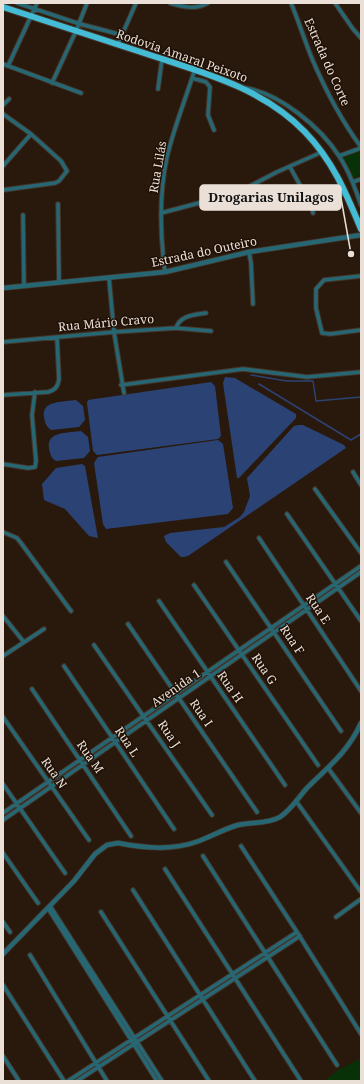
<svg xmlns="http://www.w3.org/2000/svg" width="364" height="1084" viewBox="0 0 364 1084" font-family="'Noto Serif',serif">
<rect width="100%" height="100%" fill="#29190d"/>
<!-- green -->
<path fill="#083108" d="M357,152h4v23l-8,4 -10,-19 1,-4z
M361,1057v24h-37l14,-11 20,-10z"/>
<!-- water -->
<path fill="#2b4374" d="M225,377l10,1 61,36v4l-57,60h-2l-14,-95z
M211,382l4,4 6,50 -3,3 -121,16 -4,-4 -6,-48 1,-3z
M76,400l7,6 2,14 -6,7 -28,3c-5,-4 -6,-7 -7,-13 -3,-17 21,-15 32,-17z
M299,425h4l41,20 2,3 -158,108 -5,1h-2l-15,-15 -2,-6 6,-3 54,-6 16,-10 4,-5 6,-16 -3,-18 47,-52z
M81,431l7,6 2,14 -6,7 -28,3c-5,-3 -6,-7 -7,-13 -3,-17 21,-15 32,-17z
M218,440l5,4 10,64 -5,6 -122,15 -3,-5 -9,-61 4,-6z
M82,464l3,2 13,72 -9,-2 -24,-27 -21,-9 -2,-16 14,-16z"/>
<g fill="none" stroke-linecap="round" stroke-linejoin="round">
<!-- stream -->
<path stroke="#2b4374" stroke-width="1.5" d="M251,375l36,6h26l3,20 45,-4
M259,384l92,56 10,-6"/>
<!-- minor casing -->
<g stroke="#443529" stroke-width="5.5">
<path id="minor" d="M17,3l63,21 42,11
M170,3c14,4 25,7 38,0
M291,3c8,19 14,39 22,58 13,30 28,59 48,86
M335,3l18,26 8,9
M118,44l18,-41
M3,64l78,29
M8,66l29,-63
M192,78l14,4 4,5 -2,28 6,15
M52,83l24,-52 11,-28
M246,88c35,6 75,40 93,68 10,15 16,32 22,49
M158,89l4,-30
M3,105l6,-6
M3,114l28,20
M339,156l22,-8
M3,166l28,-32 30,27 6,10 -8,10 -4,2 -52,7
M290,167l22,40 1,6
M353,182l8,-3
M250,186l27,-14 45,-20
M58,204l1,78
M312,207l34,-14
M161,213l53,-14
M23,215l1,71
M249,252l2,11 2,41
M165,272c-5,-38 -6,-78 2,-115 7,-30 19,-59 28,-88
M361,276l-37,4 -8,9v19l6,25 8,1 31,-4
M109,278l5,54 10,61
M176,328c4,-13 19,-13 30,-15
M3,342l111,-10 62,-4 35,3
M121,385l122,-16 64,8 54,-5
M3,395l45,-3c7,-2 10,-5 11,-13l-2,-41
M3,464l25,4 7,-1 1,-6 -4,-46 3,-23
M353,472l8,13
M315,489l46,64
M287,514l74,107
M3,532l14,6 4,5 50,68
M259,538l102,153
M226,562l115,169
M194,585l124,180
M159,601l126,184
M3,616l20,25
M128,624l129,188
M94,645l118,170
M3,656l41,-27
M64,666l110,163
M32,689l99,147
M3,717l86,123
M328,768l33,45
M3,784l62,89
M296,801l65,91
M3,813l358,-247
M3,820l358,-248
M241,846l56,86 64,102
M3,853l35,50
M203,856l134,209
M165,869l136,212
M133,890l122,191
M50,906l112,175
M48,908l109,173
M101,912l108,169
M336,917l25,-18
M3,922l7,10
M30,955l77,126
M3,985l61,96
M3,1056l16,25
M68,1081l229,-149
M77,1081l223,-145"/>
</g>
<!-- tertiary casing -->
<g stroke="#443529" stroke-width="6">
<path id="tertiary" d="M3,288l162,-16 84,-20 112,-17
M3,954l71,-73 21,-27 12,-9 11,-2c26,5 54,8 81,-2 13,-5 25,-12 39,-16 13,-3 30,-1 42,-8 11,-7 18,-19 27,-29 21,-21 41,-36 54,-65"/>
</g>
<!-- trunk casing -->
<g stroke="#443529" stroke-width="8">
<path id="trunk" d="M3,7c48,16 96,31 144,47 57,19 116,34 158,78 28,29 41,61 56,97"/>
</g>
<!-- minor -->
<use href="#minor" stroke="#276774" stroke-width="3.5"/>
<!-- tertiary -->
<use href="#tertiary" stroke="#276774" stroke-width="4.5"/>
<!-- trunk -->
<use href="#trunk" stroke="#44bcd5" stroke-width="6"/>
</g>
<g text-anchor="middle" stroke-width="3" stroke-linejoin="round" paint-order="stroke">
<!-- street labels -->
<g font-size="12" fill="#ebe0d8" stroke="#1f1005">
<text transform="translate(182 56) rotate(19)" y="4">Rodovia Amaral Peixoto</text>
<text transform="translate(327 62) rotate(66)" y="4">Estrada do Corte</text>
<text transform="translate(158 167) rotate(-80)" y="4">Rua Lilás</text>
<text transform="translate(204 252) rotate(-12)" y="4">Estrada do Outeiro</text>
<text transform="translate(106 323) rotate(-5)" y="4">Rua Mário Cravo</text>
<text transform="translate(318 609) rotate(56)" y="4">Rua E</text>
<text transform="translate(292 640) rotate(56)" y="4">Rua F</text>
<text transform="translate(264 669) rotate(56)" y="4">Rua G</text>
<text transform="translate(230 687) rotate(55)" y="4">Rua H</text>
<text transform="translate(176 688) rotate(-35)" y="4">Avenida 1</text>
<text transform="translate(201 713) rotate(55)" y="4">Rua I</text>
<text transform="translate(169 734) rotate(56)" y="4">Rua J</text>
<text transform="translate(127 742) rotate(56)" y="4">Rua L</text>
<text transform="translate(90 757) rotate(55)" y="4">Rua M</text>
<text transform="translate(54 773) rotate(55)" y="4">Rua N</text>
</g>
</g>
<!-- callouts -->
<path fill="none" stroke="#ebe0d8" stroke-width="1.5" d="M351 254L341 198"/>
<circle fill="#ebe0d8" stroke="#1f1005" stroke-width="1.5" cx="351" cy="254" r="4"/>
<rect fill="#ebe0d8" stroke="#ebe0d8" stroke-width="1.5" x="200" y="185" width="141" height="25" rx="4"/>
<g font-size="13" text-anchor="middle" font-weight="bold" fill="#111">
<text x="271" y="202">Drogarias Unilagos</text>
</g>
<!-- border -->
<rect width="364" height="1084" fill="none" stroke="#ebe0d8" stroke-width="8"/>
</svg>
